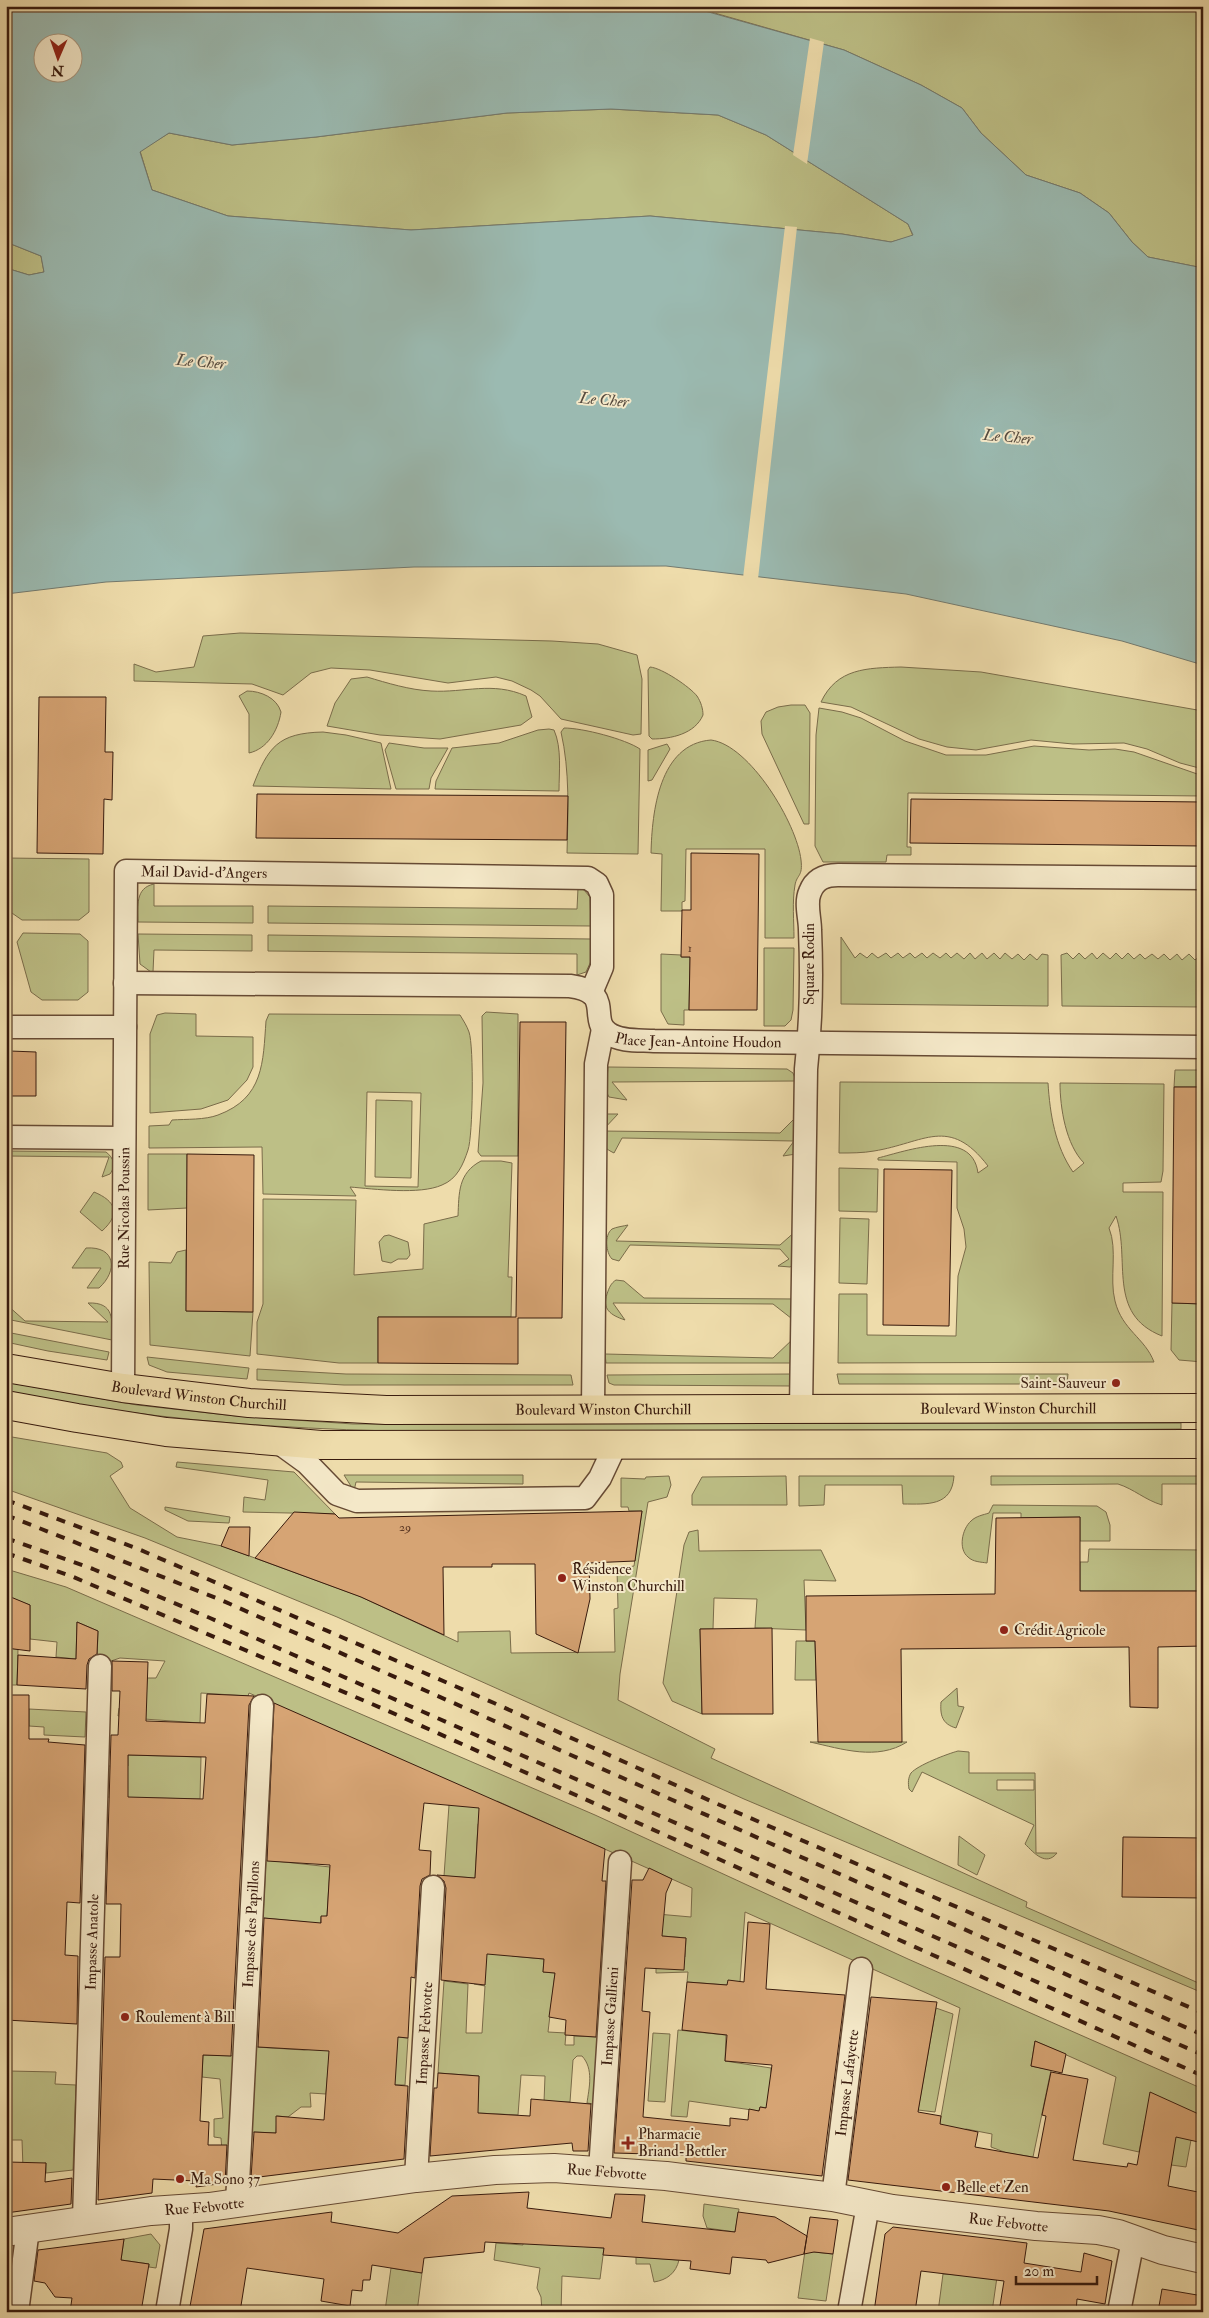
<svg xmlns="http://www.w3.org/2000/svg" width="1209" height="2318" viewBox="0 0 1209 2318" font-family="'IM FELL Double Pica',serif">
<rect width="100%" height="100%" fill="#eedcab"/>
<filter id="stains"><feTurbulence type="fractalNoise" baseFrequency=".004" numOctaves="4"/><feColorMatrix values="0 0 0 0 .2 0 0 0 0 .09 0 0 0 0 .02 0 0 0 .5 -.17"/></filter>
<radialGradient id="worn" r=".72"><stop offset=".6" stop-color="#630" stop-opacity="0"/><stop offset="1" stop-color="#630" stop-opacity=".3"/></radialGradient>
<!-- green -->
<path fill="#bdbf86" stroke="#7a6c4a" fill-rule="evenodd" d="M706,6h497v262l-55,-11 -16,-15 -23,-29 -29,-20 -54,-18 -45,-42 -19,-25 -41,-23 -77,-35 -140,-40z
M611,109l107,6 48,20 142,89 5,12 -22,6 -49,-8 -192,-18 -239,14 -183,-14 -76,-26 -12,-39 29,-18 63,12 84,-8 191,-24z
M6,242l35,14 3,16 -15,3 -23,-7z
M240,633l312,8 46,3 39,11 5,24 -1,55 -8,1 -72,-16 -21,-23 -9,-6 -19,-9 -16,-4 -48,6 -78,-13 -39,-2 -20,5 -28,22 -31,-11 -118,-3v-17l22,8 38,-5 9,-31z
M650,667c12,1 40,20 47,29 4,6 6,13 6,19 -8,19 -32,24 -51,24l-3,-3 -1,-66z
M901,667l80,5 222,39v58l-23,-6 -33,-14 -23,-6 -51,1 -42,-4 -55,10 -29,-3 -28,-8 -68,-32 -30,-5c16,-34 46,-34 80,-35z
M367,677c20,6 43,13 64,14 34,2 61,-10 95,5l6,21 -11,8 -81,14 -60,-4 -53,-9 8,-23 16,-24z
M247,691c14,0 30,7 34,21 -3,19 -14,37 -32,41v-39l-10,-18z
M791,705h14l5,8 -1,111h-5l-42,-90 -1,-13 5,-9 12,-5z
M819,708l23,4 19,6 44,23 41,14h40l48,-9 55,4 26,-1 19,3 69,24v20l-295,-3 -1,54h4v8h-24l-1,7h-63l-8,-16 1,-111z
M564,728c19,0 61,11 76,21l-2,105 -71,-1c1,-40 3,-82 -6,-121z
M549,729l5,1c8,18 5,42 5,61l-124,-2 1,-8 16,-33 47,-5 39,-13z
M323,732l23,3 35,8 10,46 -138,-3c15,-39 25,-53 70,-54z
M711,740c39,5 86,84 90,120 2,17 -4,14 -6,25 -3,17 -1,36 -1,53h-29v-89h-79l-1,52 -3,1v9h-21l1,-57 -11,-1c1,-41 8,-109 60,-113z
M389,743l35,5h24l-17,30 -2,11h-33l-11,-39z
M667,744l3,5 -18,31 -4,1v-31z
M6,858l83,1v53l-10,8h-57l-13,-9 -3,-11z
M154,884v22h99v17l-115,-1c0,-16 -3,-34 16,-38z
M578,888l6,2 6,7 1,29 -323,-3v-17l309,3z
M23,933l57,1 8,7v51l-10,8h-36l-11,-8 -14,-50z
M138,934l114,1v16l-98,-1 -1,22h-2l-11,-8z
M268,935l323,4v22l-5,11 -9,3v-21l-309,-3z
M841,937l14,21 5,-5 7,5 5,-5 6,5 8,-5 5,5 7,-5 5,5 7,-5 5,5 7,-5 5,5 6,-5 7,5 6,-5 5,5 6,-5 7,6 6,-6 5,6 7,-6 5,6 7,-6 6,6 5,-6 7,6 6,-5 6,6 6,-6 7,6 5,-6 6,1v51l-207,-2z
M764,948h30l-1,62 -2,10 -6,6h-21z
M1067,953l6,6 6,-6 6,6 7,-6 5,6 6,-6 7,6 6,-6 6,6 6,-6 6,6 6,-5 5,5 7,-5 6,5 6,-5 6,6 7,-6 5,6 7,-6 6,6 7,-6 1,53 -141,-1 -1,-51z
M661,954l20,1 1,2h8l-1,53h-5v15l-16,-1 -7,-13z
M486,1012l32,2v142h-37l-3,-4 5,-69 -1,-67z
M165,1013l31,1v22l57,1v30l-6,13 -19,20 -27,9 -51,4v-79l7,-19z
M269,1014l191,1c3,5 7,11 9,17 5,14 4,104 -1,118 -5,15 -11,29 -26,35 -22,10 -68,4 -92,2l6,9 -93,-2 -1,-47 -113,1v-22l20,-1 3,-5c14,-1 33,0 46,-5 46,-17 45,-53 48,-94zM367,1092l54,1 -3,94 -53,-1z
M608,1067l179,2 6,4 3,8 -184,1 15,18 -18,-3 -3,-6z
M1175,1070h28v17h-29z
M840,1082l208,1c2,31 7,63 25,89l11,-9c-18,-18 -24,-55 -24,-80l104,1 -1,87 -2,11 -38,1v9h40l-1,144c-56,-22 -31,-77 -46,-120l-7,12c9,22 0,50 6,73 7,29 30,37 39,61l-316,1 1,-69h28v41l89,1 2,-60 8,-29 -2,-18 -7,-21v-46l-79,-2v-2c28,-7 94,-31 100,15l10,-7c-39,-51 -64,-23 -114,-15 -11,2 -23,2 -35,2z
M376,1100l36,1 -1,77 -36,-1z
M608,1114h10l-16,17 178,2 17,-17 1,34 -2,4 -13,2 11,-15 -172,-3 -8,15c-17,-8 -19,-19 -13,-35z
M6,1151l100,1c8,6 10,14 4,22l-8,3 7,-20 -103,-1z
M148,1154h39v54l-39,2z
M481,1161h20l11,2 -4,114h4l-1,40h-133v46h-39l-82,-9v-32l6,-18v-105l93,1 -2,75 69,-6 1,-45 34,-8c1,-23 0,-43 23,-55z
M839,1168l39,1 -1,43 -38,-1z
M94,1192c22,9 27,22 8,39l-22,-19z
M840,1218l29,1 -2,65 -28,-1z
M628,1225l-12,16 164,4 17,-15 -2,34 -5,3 -12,-1 11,-7 -9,-10 -150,-4 -11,16 -7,-2c-6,-6 -8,-24 0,-30 4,-2 12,-3 16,-4z
M389,1235l19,7 2,13 -3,4h-9l-7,4 -9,-2 -3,-19 5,-6z
M86,1248c30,-2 32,23 13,40h-12l14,-20h-29z
M186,1250v61l67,1 -3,44 -100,-11 -1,-83 22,1 6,-11z
M616,1280l8,1 20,17 153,1 -1,23 -23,-18 -160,-1 12,17c-15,-5 -23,-11 -18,-26 2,-6 4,-11 9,-14z
M88,1303c27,-1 24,17 24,37l-106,-21v-15l19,17 83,1z
M1172,1303l31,1v58l-24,-2 -8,-10z
M6,1332l103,20 -2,8 -59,-9 -42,-9z
M794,1338l1,25h-189l-1,-9 168,4z
M147,1357l102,11 -2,11 -80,-7 -18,-7z
M257,1369l89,5 225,1 2,10h-229l-87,-5z
M794,1374l-1,12 -179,-1 -5,-2 -2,-8z
M837,1374h231l-1,10h-228z
M6,1382l131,23 99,11 117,8 828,-1v6c-189,2 -379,3 -568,3 -205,1 -405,2 -607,-41z
M6,1436l101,17 14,9 2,5 -13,9 20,32 47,29 45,9 137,50 99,46v-10l52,-1 1,22 104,-1 -1,-43 4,-1 -1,-39 17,-3 8,-55h-13l-1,-4h-7v-29l24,1 1,-2 23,-1 2,9 -4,12 -19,5 -28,172 -2,26 97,49 -4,9 316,144 -1,5 177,78v8l-459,-194 -407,-182 -192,-79 -139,-49z
M177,1462l117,10 41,42 -92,-2 1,-15 21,3 3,-20 -92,-13z
M344,1475h179v9l-167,-2 -2,9z
M786,1476l1,29h-95v-10l10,-18z
M799,1476h155c-2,31 -27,28 -51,28l-1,-19h-77l-1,20 -25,1z
M991,1476h208l1,8h-38v21c-17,-5 -28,-16 -44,-21l-127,1z
M993,1505l104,1 9,6 4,13v16h-30v-24l-59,1v-5h-28l-6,50c-6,-1 -14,-1 -19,-6 -10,-8 -6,-28 3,-36 5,-5 12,-6 18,-8z
M165,1507l65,10 -1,6 -41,-2 -23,-11z
M698,1530l1,21 122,-1 15,31 -32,-1 2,50 -51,-2 2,-29 -43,-1 -1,31h-13l2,85 -30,-13 -9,-18 21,-138 5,-13z
M1089,1549l114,1v41h-123v-29h8z
M6,1569l60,18 529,228 313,144 295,130v27l-7,-3 -10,54 -37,-5 -4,-41 -6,31 -36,-8 13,-67 -81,-36 -4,25 20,4 -18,87 -26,-4 -16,-6 1,-13 -26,-5 -30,16 24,-137 -215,-96 -5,70 -13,3 -40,-3 1,-10 -32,1v-18l29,2 1,-19 -59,-5 1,-10 18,1v-11l45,4 1,-29 -195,-87 -19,23 -3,54 37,78 32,3 -1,13 12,1 -7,59 18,1 -1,12h9v-9l25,1 -5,67 -7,-1c2,-15 7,-34 -5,-47h-5l-4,4 -3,42h-26l1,-26 -24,-1 -3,40 -41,-2 2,-37 -41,-3 6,-92 24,3 -2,49h16l3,-47 -11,-2 1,-106 -31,-2 5,-71 -165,-97 -35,-15 -1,3 -47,-3 -1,30 -56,-4 -2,-3h-24l1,-8 26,1 2,-31h9l9,-17 -45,-3 -9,3 -14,-1 1,-29 -21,-9 -1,37 -20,-2 1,-15 -27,-3v-34l-24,-9z
M796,1641h19l1,39h-21z
M6,1648l12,1 -1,36h-11z
M957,1688l1,18 6,1 -8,21c-14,-4 -16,-13 -15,-26z
M29,1709l57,3 -1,25 -41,-2v-8l-15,-1z
M810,1742h97c-30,19 -65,7 -97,0z
M958,1751l11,1v21h66l1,80h21c-11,14 -23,0 -32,-9l9,-19 -112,-53 -10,20 -3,-3c-1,-6 -1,-11 2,-16 7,-8 36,-19 47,-22zM997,1780h37v10h-37z
M128,1755l73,2 -1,42 -96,-2 1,-31h23z
M959,1836l26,19 -8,20 -19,-10z
M266,1860l64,7 -3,49 -6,1 -1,12 -14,-7 -43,-4z
M936,2008l17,6 -18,98 -17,-2z
M678,2030l48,5 -1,26 46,7v5l15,37 -26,-3 -1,4 -70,-10 -2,16 -16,-1z
M348,2033l60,5 -3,47 -27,-1z
M653,2033l17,1 -5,68 -17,-1z
M256,2047l48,3 26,-3 -4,47 -16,-1 1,14h-10l-13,10 -11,-1 -1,17 -24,-1z
M203,2055l33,1 -5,97 -9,-1 -1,-14 -7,-1v-18l9,-1 -3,-39 -18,-2z
M9,2071l47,1 -1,12 21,1 -3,85 -27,3v-10l-23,5 -1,-28h-14z
M704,2204l35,5 -4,23 -28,-4 -4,-12z
M151,2234l9,11 -4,23 -7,-1v-3l-28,-4 3,-21z
M523,2242l81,6 -4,31 -38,-3 -1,36h-19l-1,-15 -4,-9 3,-20 -46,-8 2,-17 27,2z
M805,2251l28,3 -7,47 -28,-3z
M636,2257l43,3c-3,13 -12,20 -25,22l-4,-18h-14z
M391,2268l31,5 -5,39h-65l1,-6 32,5z
M943,2274l54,3 -5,35h-54z"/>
<!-- water -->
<path fill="#9bbab1" stroke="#737a6f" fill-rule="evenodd" d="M6,6h700l-1,5 139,39 77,35 41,23 19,25 45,42 54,18 29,20 23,29 16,15 55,11v397l-81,-24 -216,-47 -240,-28 -252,1 -308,15 -100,12v-326l23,7 15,-3 -3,-16 -35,-14zM42,42h30v30h-30zM611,109l107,6 48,20 142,89 5,11 -22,7 -49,-8 -192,-18 -239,14 -183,-14 -76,-26 -12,-38 29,-19 63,12 84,-8 191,-24z"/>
<!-- pier -->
<path fill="#eedcab" d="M810,38l14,4 -17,122 -14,-9z
M785,226l12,1 -39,352 -15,-1z"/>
<!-- building -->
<path fill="#d6a474" stroke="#381a0d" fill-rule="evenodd" d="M39,697h67l-1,55h8l-1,48 -8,-1 -1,55 -66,-1z
M257,794l311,2 -1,44 -311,-2z
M911,799l292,3v44l-293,-3z
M691,853l68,1 -2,156h-68l1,-53h-9l1,-47h9z
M520,1022h46l-4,296h-44v46l-140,-1v-46h138z
M10,1051l26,1v44h-30v-42h4z
M1174,1087h29v217l-31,-1z
M187,1154l67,1 -1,157 -67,-1z
M884,1169l68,1 -3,156 -66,-1z
M642,1511l-7,50 -46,2 1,36 -12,54 -42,-19 -1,-70h-43v3h-49l1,68 -83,-38 -106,-39 39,-46 41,2 4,4z
M1080,1517v74h123v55l-45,1v61l-28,-1 -1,-60 -228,2 1,93h-84l-3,-101h-9v-45l189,-2 1,-76z
M229,1527h21l-1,29 -28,-10z
M6,1595l24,10v46l-24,-3z
M77,1622l21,9 -1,23 -8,5 -2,6 -1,24 -69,-4 1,-30 58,4z
M772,1628l1,86h-71l-2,-85z
M112,1661l36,1 -2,59 59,2 2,-29 47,2 -5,9 -18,351 -28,-1 -3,66 9,1 -1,23h19l-2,38 -29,4 1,-6 -44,-2 -1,14 -54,7 7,-243h15l1,-53h-15l5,-169h7l2,-44h-8zM128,1755l78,2 -3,42 -75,-2z
M6,1695h23v44h20l-1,3 37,3 -5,158 -13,-1 -2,53 13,1 -1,68 -71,-4z
M274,1703l331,146 -3,32h4l-10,156 -31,-2 1,-15 -17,-3 6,-44 -12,-1 1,-13 -57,-5 -2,31 -44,-5 5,-92 -2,-7 -7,-6 38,3 4,-70 -55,-5 -5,47 12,1 -1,24 -8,4 -2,7 -5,92 -4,-1 -3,61 -10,-1 -3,48 13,1 -4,73 -153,19 3,-46 22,1v-17l48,4 5,-69 -71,-4 6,-129 57,5v-7h6l3,-51 -63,-4z
M1123,1837l80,1v60l-81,-1z
M649,1868l23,11 -6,14 -4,43 24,2 -2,32 -39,-2 -3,43 8,1 -7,105 87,9v-8l18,2 1,-11 10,2 1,-4 6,1 6,-43 -47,-4 2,-26 -45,-5 5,-48 40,3 1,-5 16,2 4,-60 22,2 -4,65 79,6 -23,181 -136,-15v-6l-72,-2 18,-273h11z
M871,1997l66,5 -19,110 23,4 -1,8 38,8 -3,15 63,11 8,-42 -4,-1 9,-43 37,7 -15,81 54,7 1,-4 9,2 13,-73 53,24v27l-27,-6 -8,49 35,7v38l-94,-20 -261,-31z
M1035,2041l31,13 -4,19 -31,-7z
M438,2073l41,3 -1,37 52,3 1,-17 60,5 -3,47h-15l-1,-8 -142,13 4,-68h3z
M8,2162l38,1 -1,19 27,-4 -1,26 -65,9z
M529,2192l-2,16 84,10 4,-24 30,1 -3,27 93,10 3,-20 37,5 32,19 -3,18 -36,9 -2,-3 -34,-3 -2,17 -40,-5 1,-8 -88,-6 1,-7 -119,-6 -1,10 -60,6 -2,15 -50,-8 -2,15h-7l-1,11 -10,-1 -2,16 -29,-5 3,-22 -77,-11 -7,44h-51l15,-83 128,-17 -1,10 67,11 54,-37z
M810,2217l28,3 -5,34 -19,-2 -10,2z
M893,2227l134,16 -3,20 57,9 3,-19 28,8 -7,43 -28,-5 -1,13h-77l5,-31 -83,-10 -6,41h-41l11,-78z
M124,2239l-3,21 28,4 -8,48h-71l2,-14 -17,-1 -10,-14 -11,-2 4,-31z
M1162,2289l41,7v16h-45z"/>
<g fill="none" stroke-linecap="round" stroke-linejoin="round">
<!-- minor casing -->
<g stroke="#664a34" stroke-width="25">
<g id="minor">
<path id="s1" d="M125,983l445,3c45,6 18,33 38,47 12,9 32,7 46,8l549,6"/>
<path d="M6,1027h119"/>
<path d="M6,1137l118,1"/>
<path id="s2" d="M123,1388l3,-517 462,7 9,6 5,11v72l-11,26"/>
<path d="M593,1410l3,-346 7,-35"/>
<path d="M801,1410l5,-341c5,-45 6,-93 4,-139 0,-12 -5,-27 0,-38 5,-13 15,-17 28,-17l365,3"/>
<path d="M278,1442l29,21 30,31 20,7 228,-3 15,-20 15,-32"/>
<path id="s3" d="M600,2171l20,-309"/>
<path id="s4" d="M416,2178l17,-291"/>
<path id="s5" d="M833,2197l28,-228"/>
<path id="s6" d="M237,2203l25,-497"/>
<path id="s7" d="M84,2220l16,-554"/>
<path d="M17,2312l11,-83"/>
<path d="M167,2312l14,-83v-20"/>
<path d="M849,2312l19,-107"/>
<path d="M1119,2312l14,-72"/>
</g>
</g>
<!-- tertiary casing -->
<g stroke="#664a34" stroke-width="30">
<g id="tertiary">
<path id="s8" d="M6,2232l145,-21 58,-4 207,-29 79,-8 59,-2 112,8 167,21 59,12 144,17 62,4 20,4 45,16 40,9"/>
</g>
</g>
<!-- primary casing -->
<g stroke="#381a0d" stroke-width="30">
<g id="primary">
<path id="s9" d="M6,1368l117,20 126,15 137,7 817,-2"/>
<path d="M6,1405l71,13 89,14 155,13 882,-1"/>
</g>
</g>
<!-- minor -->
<use href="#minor" stroke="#f4e8c8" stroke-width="22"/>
<!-- tertiary -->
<use href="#tertiary" stroke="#f4e8c8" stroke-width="28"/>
<!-- primary -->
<use href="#primary" stroke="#eedcab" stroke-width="28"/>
<!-- rail -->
<path stroke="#381a0d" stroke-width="4" stroke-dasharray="9 9" stroke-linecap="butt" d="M6,1500l130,48 358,155 219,99 490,211
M6,1515l215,85 982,435
M6,1538l87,31 117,49 993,437
M6,1553l65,23 315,134 817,366"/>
</g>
<!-- markers -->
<g fill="#8f2418" stroke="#f4e8c8" stroke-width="2">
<circle cx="1116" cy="1383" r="5"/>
<circle cx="562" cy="1578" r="5"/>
<circle cx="1004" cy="1630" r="5"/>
<circle cx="125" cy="2017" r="5"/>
<path d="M625.5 2135.5h5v5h5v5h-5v5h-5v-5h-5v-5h5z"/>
<circle cx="180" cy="2179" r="5"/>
<circle cx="946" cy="2187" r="5"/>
</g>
<g text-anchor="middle" stroke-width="4" stroke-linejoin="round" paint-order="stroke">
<!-- number labels -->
<g font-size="12" fill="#603c27">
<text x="690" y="952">1</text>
<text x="405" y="1531">29</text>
</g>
<!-- street labels -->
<g font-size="15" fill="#381a0d" stroke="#f4e8c8">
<text dy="5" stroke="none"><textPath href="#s2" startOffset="595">Mail David-d'Angers</textPath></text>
<text transform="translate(809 964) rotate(-90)" y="5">Square Rodin</text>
<text dy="5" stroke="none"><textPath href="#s1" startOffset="604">Place Jean-Antoine Houdon</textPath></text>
<text dy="5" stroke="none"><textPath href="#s2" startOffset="180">Rue Nicolas Poussin</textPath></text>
<text dy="5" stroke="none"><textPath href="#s9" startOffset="195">Boulevard Winston Churchill</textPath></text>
<text dy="5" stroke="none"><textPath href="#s9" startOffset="1005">Boulevard Winston Churchill</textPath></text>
<text dy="5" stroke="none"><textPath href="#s9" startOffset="600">Boulevard Winston Churchill</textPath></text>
<text dy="5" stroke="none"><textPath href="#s6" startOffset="279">Impasse des Papillons</textPath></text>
<text dy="5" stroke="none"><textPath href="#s7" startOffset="278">Impasse Anatole</textPath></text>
<text dy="5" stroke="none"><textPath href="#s3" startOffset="155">Impasse Gallieni</textPath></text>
<text dy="5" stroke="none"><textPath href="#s4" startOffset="145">Impasse Febvotte</textPath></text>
<text dy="5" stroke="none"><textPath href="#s5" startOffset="115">Impasse Lafayette</textPath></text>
<text dy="5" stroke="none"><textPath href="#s8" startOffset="605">Rue Febvotte</textPath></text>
<text dy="5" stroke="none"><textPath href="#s8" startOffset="200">Rue Febvotte</textPath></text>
<text dy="5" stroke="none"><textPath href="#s8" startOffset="1010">Rue Febvotte</textPath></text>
</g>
<!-- poi labels -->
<g font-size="15" fill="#381a0d" stroke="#f4e8c8" text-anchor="start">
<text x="1106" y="1388" text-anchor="end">Saint-Sauveur</text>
<text x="572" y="1574">Résidence<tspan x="572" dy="17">Winston Churchill</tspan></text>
<text x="1014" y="1635">Crédit Agricole</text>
<text x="135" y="2022">Roulement à Bill</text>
<text x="638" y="2139">Pharmacie<tspan x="638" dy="17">Briand-Bettler</tspan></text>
<text x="190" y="2184">Ma Sono 37</text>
<text x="956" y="2192">Belle et Zen</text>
</g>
<!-- water labels -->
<g font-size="16" font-style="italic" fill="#564a3e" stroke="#f4e8c8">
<text transform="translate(201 361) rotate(5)" y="6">Le Cher</text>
<text transform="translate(604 399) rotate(5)" y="6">Le Cher</text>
<text transform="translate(1008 436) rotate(5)" y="6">Le Cher</text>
</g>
</g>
<!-- margin -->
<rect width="1209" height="2318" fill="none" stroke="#eedcab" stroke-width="25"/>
<rect x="8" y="8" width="1194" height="2303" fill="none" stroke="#381a0d" stroke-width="2.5"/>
<rect x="12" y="12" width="1184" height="2293" fill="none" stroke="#381a0d"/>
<!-- north arrow -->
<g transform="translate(58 58) rotate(182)"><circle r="24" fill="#f4e8c8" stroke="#a9967d"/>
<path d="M0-4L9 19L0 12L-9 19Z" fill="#8f2418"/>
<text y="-8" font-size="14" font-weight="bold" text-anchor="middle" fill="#381a0d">N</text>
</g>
<!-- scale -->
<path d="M1016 2276v8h81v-8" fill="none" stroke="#381a0d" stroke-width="2.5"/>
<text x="1024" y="2276" font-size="15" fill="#381a0d" stroke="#f4e8c8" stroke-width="4" paint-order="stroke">20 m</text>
<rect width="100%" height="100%" filter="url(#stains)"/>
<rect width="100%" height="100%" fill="url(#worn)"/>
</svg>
